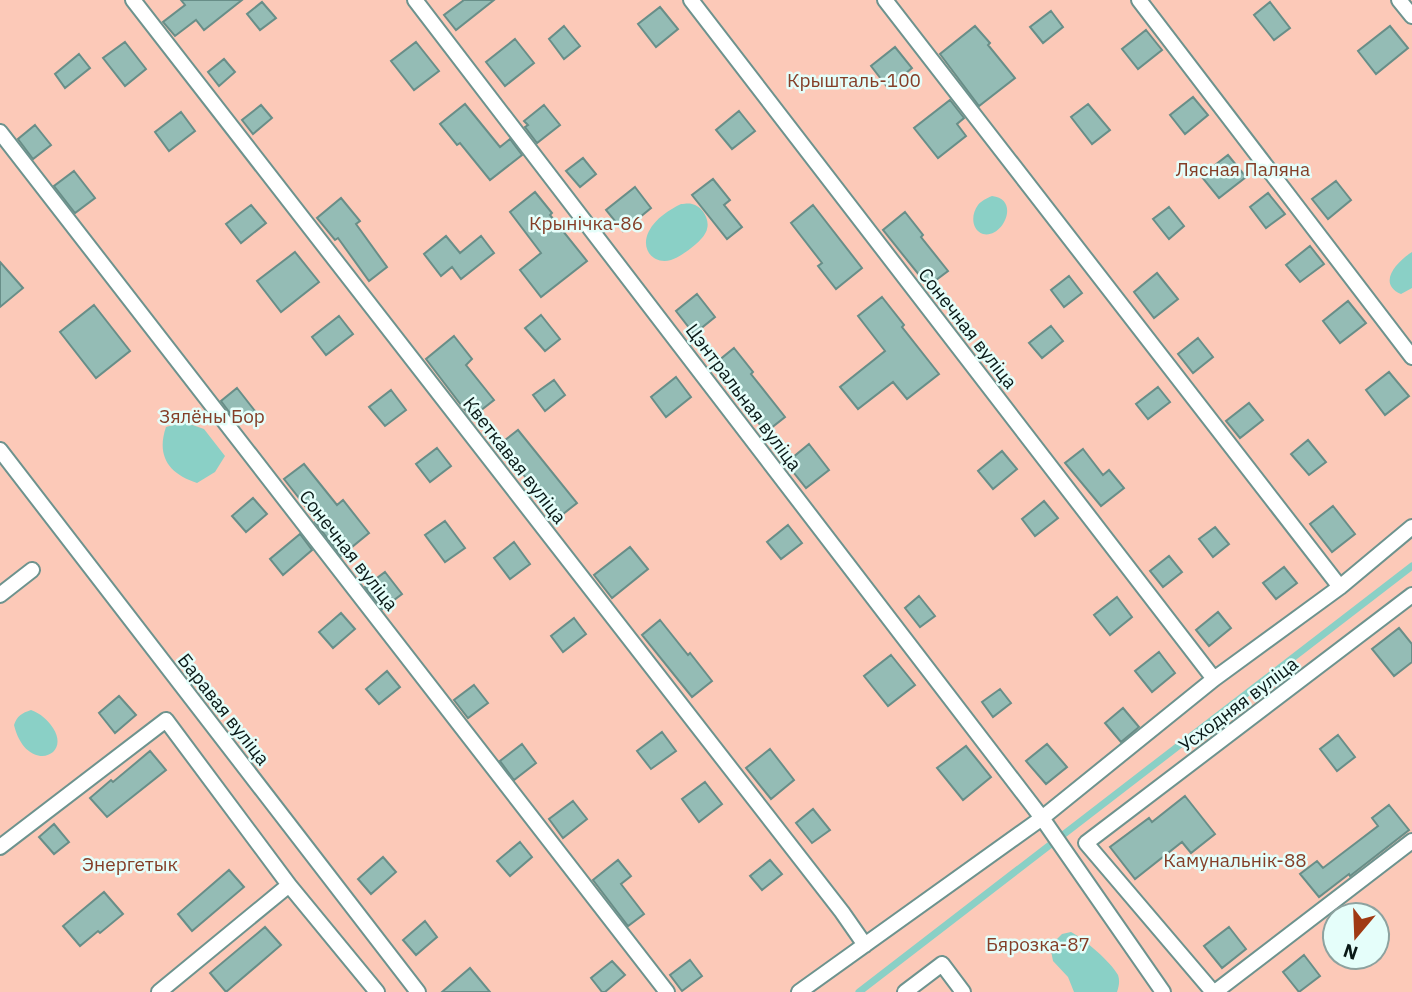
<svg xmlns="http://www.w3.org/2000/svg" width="1412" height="992" viewBox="0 0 1412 992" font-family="'IBM Plex Sans',sans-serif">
<rect width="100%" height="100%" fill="#cbf5ee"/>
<!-- green -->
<path fill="#fcc9b8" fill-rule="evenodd" d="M0,0h1412v992h-1412zM1335,915h42v42h-42z"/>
<!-- water -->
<path fill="#8ad0c6" d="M992,196c29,3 11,43 -9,38 -12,-4 -12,-20 -5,-29 3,-4 9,-7 14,-9z
M681,204c4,0 7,-1 11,0 10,2 18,15 15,25 -2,11 -26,28 -36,31 -19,5 -31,-12 -22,-29 7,-13 20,-21 32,-27z
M1412,252v36l-11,6c-25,-11 -3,-33 11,-42z
M184,422l20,7 21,27 -10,16 -18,11c-28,-9 -41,-27 -31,-56z
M31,710c10,4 16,9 22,18 19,29 -27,46 -39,-3 3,-9 8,-12 17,-15z
M1071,932c13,7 40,30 47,43 2,6 1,11 -1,17h-43l-6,-15 -15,-16 -2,-10 3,-9 8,-8z"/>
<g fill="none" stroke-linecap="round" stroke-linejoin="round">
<!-- stream -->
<path stroke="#8ad0c6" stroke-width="7" d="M859,992l553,-426"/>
</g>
<!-- building -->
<path fill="#94bcb5" stroke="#688e88" stroke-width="2" d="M181,0h61l-38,30 -8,-10 -21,16 -12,-14 22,-17z
M464,0h30l-38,30 -12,-15z
M262,2l14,16 -16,12 -13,-16z
M1270,2l20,26 -16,12 -20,-25z
M660,7l18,22 -22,18 -18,-23z
M1051,11l12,16 -20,16 -13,-16z
M564,26l16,20 -16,13 -15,-20z
M975,26l15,17 -2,2 27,33 -36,28 -39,-52z
M1390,26l18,22 -32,26 -18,-23z
M1146,30l16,20 -24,19 -16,-20z
M515,39l19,24 -29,23 -19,-24z
M125,42l21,27 -21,17 -22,-28z
M416,42l23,29 -25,19 -23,-29z
M895,47l17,21 -24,20 -17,-22z
M79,54l11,14 -25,20 -10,-14z
M224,59l11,13 -16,14 -11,-14z
M1193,97l15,18 -23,19 -15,-19z
M950,100l14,18 -7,6 9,12 -28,22 -24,-30z
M465,104l35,43 10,-8 12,16 -32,25 -30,-37 -3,2 -17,-21z
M1088,104l22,26 -18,14 -21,-27z
M261,105l11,13 -19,16 -11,-14z
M544,105l16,20 -23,18 -12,-16 3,-2 -4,-4z
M739,111l16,20 -23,18 -16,-19z
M181,112l14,19 -26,20 -14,-19z
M35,125l16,20 -18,14 -15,-20z
M1228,155l18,22 -27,21 -18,-22z
M583,158l13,16 -16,13 -14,-16z
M74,171l21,27 -20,15 -21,-27z
M713,179l17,21 -6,5 18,22 -15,12 -35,-44z
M1336,181l15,19 -23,19 -16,-20z
M635,187l16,21 -28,23 -17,-21z
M535,192l17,21 -2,2 37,46 -46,36 -21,-27 21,-17 -31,-41z
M1268,193l17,21 -19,14 -16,-21z
M341,198l19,23 -4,3 31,43 -18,14 -31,-43 -3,2 -18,-22z
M251,205l15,18 -25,20 -15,-19z
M813,205l49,63 -26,21 -18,-23 4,-3 -31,-40z
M1169,207l15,19 -15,13 -16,-20z
M905,212l18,23 -2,2 27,34 -20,15 -45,-56z
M446,236l14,17 21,-17 13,17 -33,26 -9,-12 -11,9 -17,-22z
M1310,246l14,18 -24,18 -14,-17z
M295,252l24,30 -38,30 -24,-31z
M0,262l23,26 -23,19z
M1157,273l21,26 -24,19 -20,-26z
M1069,276l13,17 -18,14 -13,-17z
M697,294l18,23 -21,17 -18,-23z
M882,297l22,28 -2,2 37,47 -32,25 -14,-17 -35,27 -18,-22 45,-36 -27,-35z
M1348,301l18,22 -26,20 -17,-22z
M94,305l36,46 -34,27 -36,-46z
M541,315l19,24 -15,12 -20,-23z
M339,316l14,18 -27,21 -14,-18z
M1051,326l12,15 -21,17 -13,-15z
M454,336l18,23 -6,6 28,35 -23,18 -45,-59z
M1198,338l15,19 -20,16 -15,-19z
M734,348l19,24 -2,2 34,43 -19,15 -54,-66z
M1389,372l20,24 -24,19 -19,-25z
M676,377l15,20 -25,20 -15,-20z
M554,380l11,15 -20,16 -12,-16z
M1158,387l12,15 -22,17 -12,-15z
M237,388l18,23 -17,13 -17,-23z
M391,390l15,20 -21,16 -16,-19z
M1249,403l14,17 -23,18 -14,-17z
M518,430l59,73 -19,15 -36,-45 -3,3 -23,-29z
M1308,440l18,22 -17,13 -18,-21z
M809,444l20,26 -23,18 -20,-25z
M437,448l14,18 -21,16 -14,-18z
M1083,449l20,26 6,-5 15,18 -23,18 -36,-43z
M1002,451l15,18 -24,20 -15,-18z
M304,464l33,41 6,-5 26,33 -28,23 -26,-34 2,-1 -33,-42z
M253,498l14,16 -21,18 -14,-16z
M1044,501l14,17 -23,18 -13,-17z
M1333,506l22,28 -23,18 -22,-28z
M445,521l20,27 -20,14 -20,-27z
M788,525l14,18 -21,16 -14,-17z
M1215,527l14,17 -16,13 -14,-18z
M300,534l12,16 -29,25 -13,-16z
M514,542l16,22 -20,15 -16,-21z
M630,547l18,22 -36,29 -18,-23z
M1169,556l13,16 -19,15 -13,-16z
M1284,567l13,16 -21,16 -13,-16z
M385,572l17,22 -20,15 -17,-22z
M919,596l16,20 -15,11 -15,-19z
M1117,597l15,20 -22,18 -16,-20z
M1218,612l13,16 -22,18 -13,-16z
M341,613l14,16 -22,19 -14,-16z
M574,618l12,16 -23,18 -12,-16z
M660,620l28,35 2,-2 22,28 -20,16 -50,-62z
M1399,628l13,16v18l-18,14 -22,-27z
M1159,652l16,21 -23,19 -17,-21z
M891,655l24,30 -27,21 -24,-30z
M387,671l13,16 -21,17 -13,-15z
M474,685l14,18 -20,15 -14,-18z
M1000,689l11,14 -18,14 -11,-15z
M119,696l17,19 -21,18 -16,-20z
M1123,708l16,19 -18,15 -16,-19z
M662,732l14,19 -25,18 -14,-18z
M1338,735l17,22 -18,14 -17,-22z
M522,744l14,19 -22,17 -14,-19z
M1047,744l20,23 -21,17 -20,-23z
M966,746l25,31 -28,23 -26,-32z
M770,749l24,31 -23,19 -25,-31z
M150,751l16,19 -59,47 -17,-19 21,-18 2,2z
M705,782l17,22 -23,18 -17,-23z
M1185,796l30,38 -24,19 -9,-11 -47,37 -25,-32 39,-29 3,4z
M573,801l14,18 -24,19 -14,-19z
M1389,805l20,25 -59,46 -1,-2 -30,23 -19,-23 17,-13 6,7 55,-42 -6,-8z
M813,809l17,21 -18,13 -16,-20z
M54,824l15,18 -15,12 -15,-17z
M520,842l12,15 -22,19 -13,-15z
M383,857l13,15 -25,22 -13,-15z
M618,860l13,16 -10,8 23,30 -16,12 -35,-46z
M770,860l12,14 -20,16 -12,-14z
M229,870l15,17 -52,44 -14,-17z
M104,892l19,22 -23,19 -2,-2 -18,15 -17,-20z
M425,921l12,16 -21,18 -13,-15z
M265,927l16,18 -55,47 -16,-19z
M1229,927l17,22 -24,19 -18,-22z
M1304,955l16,21 -21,16 -16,-20z
M690,960l12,16 -20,15 -12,-16z
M612,961l13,14 -20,17h-3l-11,-14z
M470,968l20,24h-48z"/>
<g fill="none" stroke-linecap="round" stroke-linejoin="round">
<!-- lane casing -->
<g stroke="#6d938e" stroke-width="18">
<path id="lane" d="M133,0l709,912 23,33
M415,0l627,818 121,174
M691,0l523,679
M885,0l455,587
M1139,0l273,357
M1399,0l13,16
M0,132l667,860
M0,450l418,542
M0,595l32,-25
M0,847l166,-127 123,165 88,107
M159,992l130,-107
M799,992l243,-174 172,-139 126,-92 72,-60
M905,992l37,-28 21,28
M1213,992l-127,-149 326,-248
M1215,992l197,-151"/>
</g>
<!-- lane -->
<use href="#lane" stroke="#fff" stroke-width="14"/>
</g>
<g text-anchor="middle" stroke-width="5" stroke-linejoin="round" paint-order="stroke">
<!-- park labels -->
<g font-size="19" fill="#843e27" stroke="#e5fefa">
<text x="854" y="87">Крышталь-100</text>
<text x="1243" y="176">Лясная Паляна</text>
<text x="586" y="230">Крынічка-86</text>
<text x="212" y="423">Зялёны Бор</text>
<text x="1235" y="867">Камунальнік-88</text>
<text x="130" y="871">Энергетык</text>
<text x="1038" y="951">Бярозка-87</text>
</g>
<!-- street labels -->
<g font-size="19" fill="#0a1917" stroke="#e5fefa">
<text transform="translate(968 328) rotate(52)" y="7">Сонечная вуліца</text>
<text transform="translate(744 397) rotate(53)" y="7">Цэнтральная вуліца</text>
<text transform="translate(515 460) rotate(52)" y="7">Кветкавая вуліца</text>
<text transform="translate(349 550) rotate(52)" y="7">Сонечная вуліца</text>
<text transform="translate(1238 704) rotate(-37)" y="7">Усходняя вуліца</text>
<text transform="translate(224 709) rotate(52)" y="7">Баравая вуліца</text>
</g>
</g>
<!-- north arrow -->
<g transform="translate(1356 936) rotate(199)"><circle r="33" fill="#e5fefa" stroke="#8da29f" stroke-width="2"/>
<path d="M0-5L12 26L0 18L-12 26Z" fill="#a03a13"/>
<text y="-10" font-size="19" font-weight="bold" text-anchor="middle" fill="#0a1917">N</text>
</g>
</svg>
